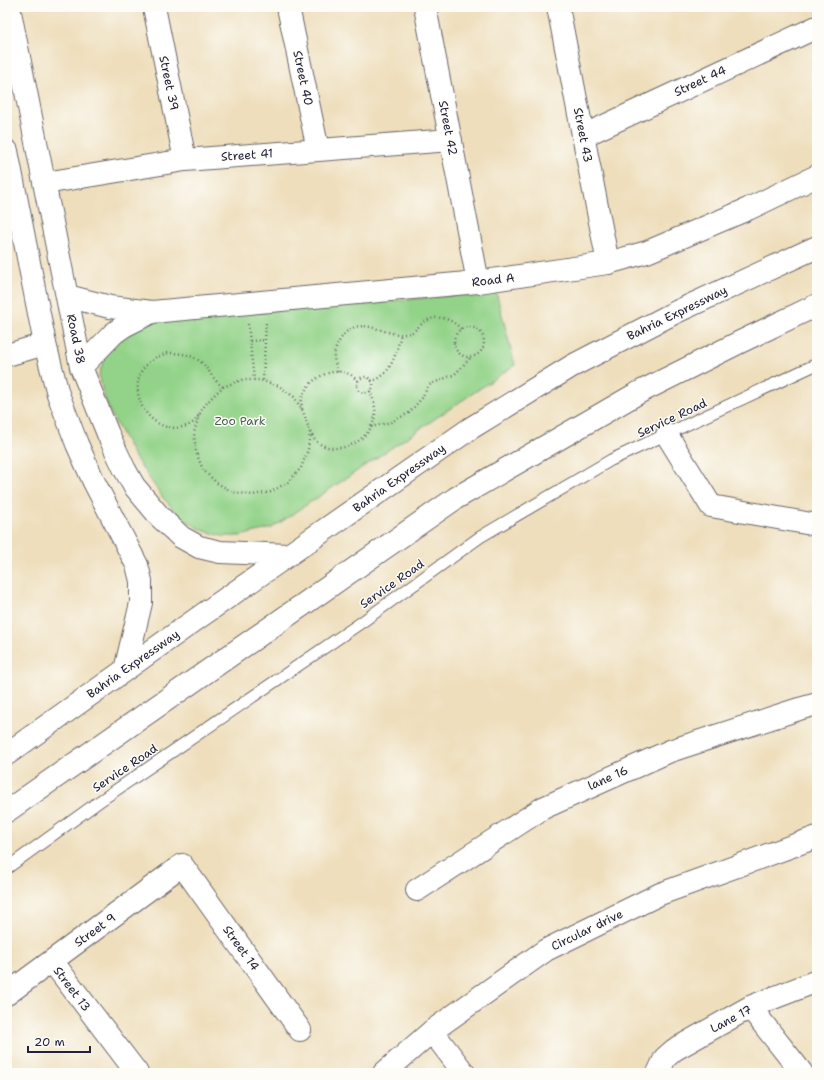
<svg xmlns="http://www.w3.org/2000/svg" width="824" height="1080" viewBox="0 0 824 1080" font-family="'Shantell Sans',sans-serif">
<rect width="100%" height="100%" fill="#fdfcf7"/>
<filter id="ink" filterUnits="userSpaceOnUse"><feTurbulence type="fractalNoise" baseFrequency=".025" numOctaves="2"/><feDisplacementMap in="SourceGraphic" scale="8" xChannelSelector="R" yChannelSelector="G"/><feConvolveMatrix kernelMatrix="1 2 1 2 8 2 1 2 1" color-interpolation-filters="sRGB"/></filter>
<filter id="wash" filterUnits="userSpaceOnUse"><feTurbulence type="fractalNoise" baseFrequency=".012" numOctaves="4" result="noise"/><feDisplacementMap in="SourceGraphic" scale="16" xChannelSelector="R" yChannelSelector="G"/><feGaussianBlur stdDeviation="0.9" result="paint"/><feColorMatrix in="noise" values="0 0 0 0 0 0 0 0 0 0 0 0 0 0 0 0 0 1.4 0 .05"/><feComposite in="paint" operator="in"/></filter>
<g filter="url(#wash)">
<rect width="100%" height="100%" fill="#eedebc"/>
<!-- green -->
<path fill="#93d389" stroke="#5a7a62" d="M496,292l19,73 -243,163 -32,8h-18l-20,-6 -20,-12 -19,-20 -29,-42 -23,-42 -8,-21 -4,-19 7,-20 9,-11 33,-22z"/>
</g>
<g filter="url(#ink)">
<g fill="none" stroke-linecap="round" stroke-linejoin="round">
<!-- service casing -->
<g stroke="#696468" stroke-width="13">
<path id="service" d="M7,868l90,-65 265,-181 118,-85 131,-77 206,-96"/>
</g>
<!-- minor casing -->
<g stroke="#696468" stroke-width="24">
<path id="minor" d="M154,7l31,153
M288,7l30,143
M425,7l53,275
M558,7l50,256
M583,136l234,-109
M45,183l140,-23 266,-20
M7,355l38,-11
M667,435l44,71 106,19
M417,890l126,-82 127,-57 129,-42 18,-5
M52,961l85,112
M7,994l175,-129 118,165
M750,1007l52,66
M432,1031l32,42
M384,1073l48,-42 114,-81 114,-56 157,-57
M658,1073l7,-15 9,-8 76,-43 67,-26"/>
</g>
<!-- secondary casing -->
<g stroke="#696468" stroke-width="24">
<path id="secondary" d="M9,7l72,360 27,67 16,34 10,18 26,31 21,20 18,10 21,5 68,3
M7,151l38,193 13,50 19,50 17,38 43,83 4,16v22l-16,67
M67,296l43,11 42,5 326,-30 130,-19 39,-11 101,-43 69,-33
M81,367l33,-34 10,-7 28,-14
M7,754l191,-136 273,-190 101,-62 104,-54 141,-65
M7,811l449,-313 182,-105 100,-50 79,-38"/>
</g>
<!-- path -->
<path stroke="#696468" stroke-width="2.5" stroke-dasharray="1 3" stroke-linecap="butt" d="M248,324l6,56
M454 342a15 15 0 1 1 30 0a15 15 0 1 1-30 0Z
M250,341l15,-1
M167,353c13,0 25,1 35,10 9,9 10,16 21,24 -6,5 -12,11 -17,17 -5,6 -8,16 -15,20 -42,20 -75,-43 -36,-66 4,-2 8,-3 12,-5z
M338,372c-5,-14 -6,-18 2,-32 17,-29 44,-3 65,-6 10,-1 11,-6 18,-11 13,-10 28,-5 38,6
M357 385a8 8 0 1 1 16 0a8 8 0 1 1-16 0Z
M263,380l3,-58
M371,381c20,-3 26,-31 30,-47
M302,409c-5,-24 28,-46 49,-34 3,2 5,5 7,6
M199,415l-5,18 2,19 7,18 14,13 16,9 19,3 19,-3 17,-10 13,-14 7,-18 2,-18 -7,-21 -9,-14 -15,-11 -19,-6h-19l-18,7
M371,427l20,-5 18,-9 13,-15 7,-13 26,-11 16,-17
M310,432c2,3 4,8 7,10 22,16 55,-2 58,-27 1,-9 -2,-16 -5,-24"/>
<!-- service -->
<use href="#service" stroke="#fff" stroke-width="11"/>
<!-- minor -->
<use href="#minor" stroke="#fff" stroke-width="22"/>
<!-- secondary -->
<use href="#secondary" stroke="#fff" stroke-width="22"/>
</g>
</g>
<g text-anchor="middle" stroke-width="3" stroke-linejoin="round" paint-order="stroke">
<!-- street labels -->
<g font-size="12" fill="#22223b" stroke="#fdfcf7">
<text transform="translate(303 78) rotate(78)" y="4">Street 40</text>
<text transform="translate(700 81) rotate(-25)" y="4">Street 44</text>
<text transform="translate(169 83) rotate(78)" y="4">Street 39</text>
<text transform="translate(448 128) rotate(79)" y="4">Street 42</text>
<text transform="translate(583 135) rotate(79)" y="4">Street 43</text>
<text transform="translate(247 155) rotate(-4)" y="4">Street 41</text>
<text transform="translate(493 280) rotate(-7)" y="4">Road A</text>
<text transform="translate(677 313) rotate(-26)" y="4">Bahria Expressway</text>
<text transform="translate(76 339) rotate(78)" y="4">Road 38</text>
<text transform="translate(672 418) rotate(-25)" y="4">Service Road</text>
<text transform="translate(399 478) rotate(-35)" y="4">Bahria Expressway</text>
<text transform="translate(392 584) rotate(-35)" y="4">Service Road</text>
<text transform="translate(133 664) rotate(-35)" y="4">Bahria Expressway</text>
<text transform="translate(125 768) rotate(-34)" y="4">Service Road</text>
<text transform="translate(608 778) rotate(-24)" y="4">lane 16</text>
<text transform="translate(95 930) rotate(-36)" y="4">Street 9</text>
<text transform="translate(587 930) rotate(-26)" y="4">Circular drive</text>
<text transform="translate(241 948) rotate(54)" y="4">Street 14</text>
<text transform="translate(72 989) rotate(53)" y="4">Street 13</text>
<text transform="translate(731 1019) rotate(-28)" y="4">Lane 17</text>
</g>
<!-- park labels -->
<g font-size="12" fill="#4a6056" stroke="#fdfcf7">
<text x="240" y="425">Zoo Park</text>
</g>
</g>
<!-- margin -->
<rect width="824" height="1080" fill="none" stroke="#fdfcf7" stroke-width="24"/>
<!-- scale -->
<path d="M28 1046v6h62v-6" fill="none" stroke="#22223b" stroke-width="2"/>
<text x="34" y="1046" font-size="12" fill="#22223b" stroke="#fdfcf7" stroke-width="3" paint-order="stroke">20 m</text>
</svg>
